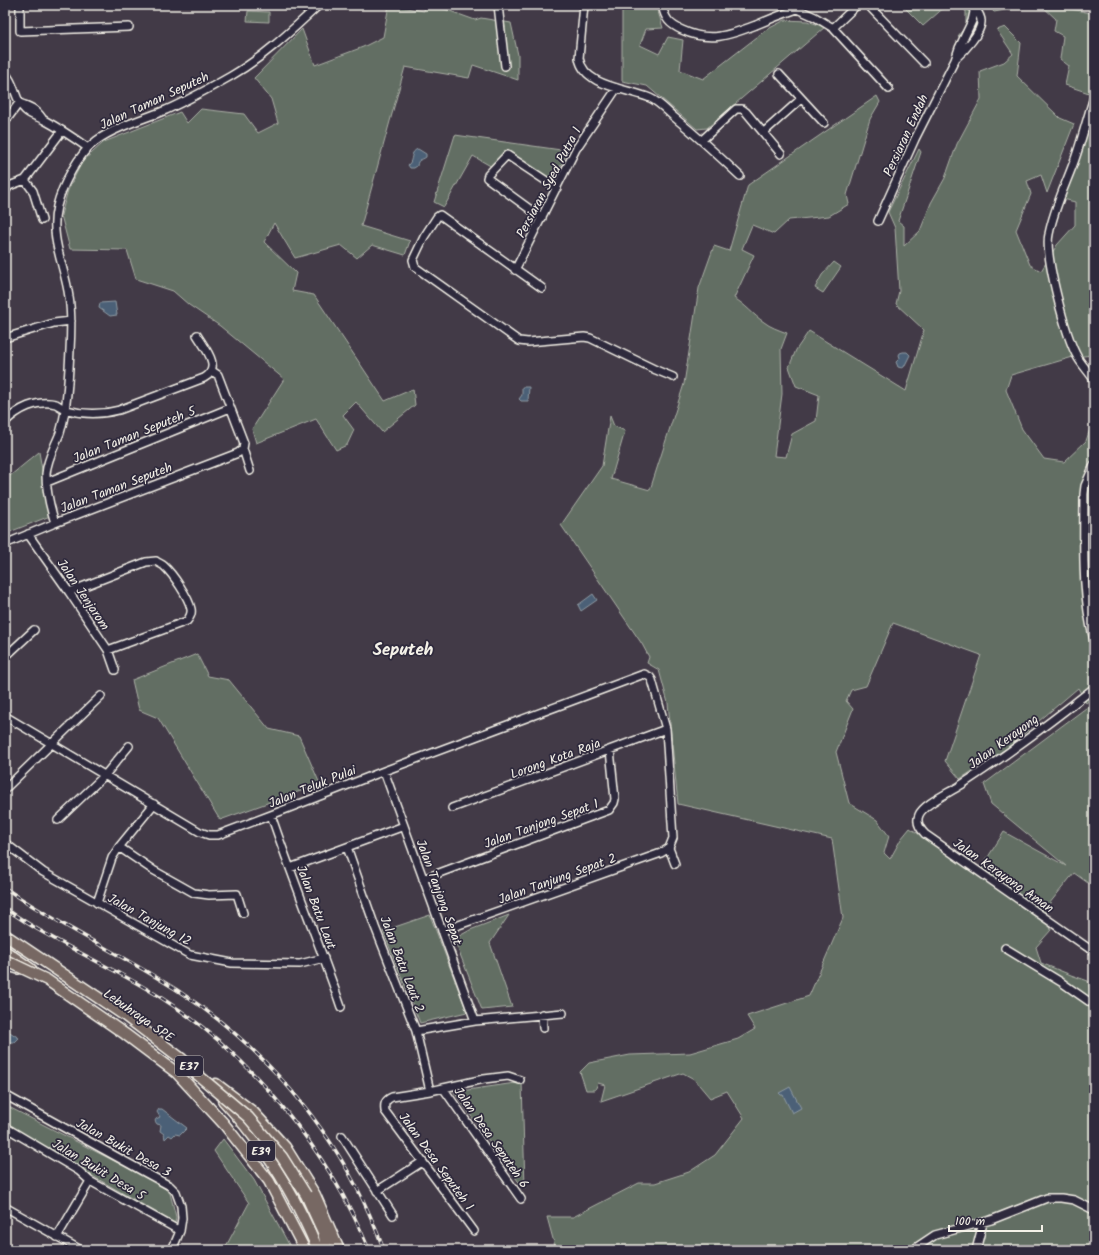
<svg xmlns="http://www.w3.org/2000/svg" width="1099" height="1255" viewBox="0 0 1099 1255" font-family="Kalam,sans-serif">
<rect width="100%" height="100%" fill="#423a47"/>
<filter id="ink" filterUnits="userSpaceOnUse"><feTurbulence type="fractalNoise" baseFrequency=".025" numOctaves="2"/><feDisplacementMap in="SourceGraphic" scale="8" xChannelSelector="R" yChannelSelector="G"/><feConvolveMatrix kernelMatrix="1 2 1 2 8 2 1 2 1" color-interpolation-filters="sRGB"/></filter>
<g filter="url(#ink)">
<!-- green -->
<path fill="#626e63" stroke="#abb0a6" d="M389,5l35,6 1,-6h8l42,15 6,-2 30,5 7,32v25l-45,-15 -4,13 -64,-11 -44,159 49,15 -5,14 -33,-10 -15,13 -16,-13 -46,13 -21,-35 -10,19 32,31 -4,18 22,4 71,106 28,-12 2,16 -33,27 -26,-30 -13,13 11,15 -7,15 -11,5 -20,-31 -60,24 -4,-14 32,-50 -64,-53 -31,-21 -16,-14 -37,-12 -9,-29 -57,-1 -9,-34 7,-25 14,-28 22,-20 76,-30 7,11 14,-14 43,5 14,19 20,-10 -7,-24 -17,-21 48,-49 13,36 48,-18 20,-10z
M622,5h34l7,23 -17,1 -6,16 19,9 9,-17 15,3 -3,30 23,9 63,-49 19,-10 22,1 18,6 -118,101 -10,1 -50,-43 -25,-5z
M902,5h45l-24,21z
M956,5h12l2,3 -1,18 -7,12 -4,-2 8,-10v-15z
M987,5h45l-38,7z
M1041,5h10l40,8 3,12v64l-2,5 -27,-9 4,-19 -9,-7 3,-23 -9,-5 2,-12z
M248,11l21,1v10l-22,-1z
M1005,27l16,16 -4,33 43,42 14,6 -27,69 -6,-18 -14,6 4,13 -15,36 14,35 11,6 16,-26 18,-20v-23l-12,-3 23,-70 6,3 2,-5v228l-21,2 -62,18 -5,15 16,39 22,30 20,3 22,-21 8,-24v280l-8,6 -8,-15 -72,61 -46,30 -15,-18 36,-106 -88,-32 -27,63 -15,4 -5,11 7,8 -17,43 13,51 28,17 12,16 -5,17 6,6 11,-20 9,-11 67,46 27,-42 62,34 -75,-62 -7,-20 110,-82v180l-6,1 -14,-10 -29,36 6,21 -15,17 5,16 30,12 17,6 4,17 2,1v251h-538l-9,-33h26l66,-34h16l34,-11 26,-17 29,-37 -17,-27 -17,7 -16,-19 -11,-6 -82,28 4,-16 -7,-2 -3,7h-9l-6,-18 9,-9 41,-8 60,-2 48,-14 17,-10 -8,-13 62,-20 34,-78 -11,-79 -154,-35 -10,-101 -9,-33 -12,-7 2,-6 -7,-13 -81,-119 41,-59 8,-50 4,10 11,5 -14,48 39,11 34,-106 15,-96 15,-42 15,5 19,-66 129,-89 3,6 -10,17 -23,76 2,9 -20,12 -40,4 -15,14 -22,-9 -10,24 12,6 -20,43c12,7 19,17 30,24 6,5 15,8 23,11l-6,16 1,45 -8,62 12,1 6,-23 24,-13 3,-26 -23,-9 -7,-19 7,-17 13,-19 97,60 18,-61 -28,-26 3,-13 -4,-63 -7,-16 31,-63 2,3 -23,69 6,5v20l16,-15 11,-28 14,-25 12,-34 24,-45 -1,-28 24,-9 9,-8 -16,-24z
M455,135l113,16 -19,39 -3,-11 -42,-26 -10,15 -21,-12 -29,51 -10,-5z
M834,262l7,5 -18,26 -8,-5 7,-13z
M39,452l11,64 -38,15 -7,5v-56z
M197,654l11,22 21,4 40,49 30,7 21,48 -100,36 -62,-102 -19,-8 -7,-30z
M430,915l37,97 -47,11 -37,-92z
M509,915l-19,28 22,64 -30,3 -28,-71 16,-9z
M522,1082l3,106 -7,-7 -64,-89z
M5,1105l154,79 11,9 6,24 -1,6 -170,-97z
M223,1139l31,41 38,70h-68l25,-47 -35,-52z"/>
<!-- water -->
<path fill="#4c6177" stroke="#8f9ba4" d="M418,149l8,5v3c-5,4 -8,1 -9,9l-3,2h-4l-2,-3c6,-5 1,-13 10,-16z
M115,302l2,13 -7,1 -11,-8 1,-5z
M903,352h4l3,3 -6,12 -2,1 -4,-1 -2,-5 4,-4 -1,-3 1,-2z
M522,387h7l-1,14h-7l-2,-2 3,-4z
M593,594l4,6 -16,11 -3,-6z
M5,1029l14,9 -4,4h-5l-3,6 -2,-1z
M790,1087l11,21 -9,5 -9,-18h-2l-2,-2z
M159,1109h3l25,19 -7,7 -5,-1 -3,3 -3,-2 -4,4 -1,-5 -4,-3 1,-6 -4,-1 -2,-3 1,-2 4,-2 -3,-5z"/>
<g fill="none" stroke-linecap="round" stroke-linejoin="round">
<!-- minor casing -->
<g stroke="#f4f1e8" stroke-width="10">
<path id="minor" d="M20,5v26l109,-4
M498,5l7,61
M584,5l-5,53c5,29 48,30 71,40 9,4 16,12 24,19 23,19 45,39 66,59
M662,5c3,14 7,19 20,25 28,13 48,5 74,-5 14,-6 27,-11 41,-16l18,8 18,11 56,61
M868,5l56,58
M833,28l24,-23
M956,58c8,-7 26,-26 25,-37 0,-6 -4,-10 -7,-14
M5,73c11,11 9,27 20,37 6,6 12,6 19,10 15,8 30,18 44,28
M779,74l45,49
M5,94v8
M1094,97c-7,21 -12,42 -19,62 -9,25 -21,49 -26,75 -5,21 17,104 29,124 4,7 11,14 16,22
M19,103c10,3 17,6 23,15
M5,122l14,-19
M764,132l37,-33
M702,140l34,-31h6l4,3 35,42
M25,180l8,11 9,29
M5,192l4,-6 16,-6 37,-49
M542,218l-55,-40 1,-3 19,-20 50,33
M878,221l37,-82 40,-79 4,-12 13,-27 2,-9 -2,-7
M515,270l61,-121 41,-61
M542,288l-102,-73 -3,2 -13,20 -11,23 2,7 104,74 9,1 56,-5 6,1 66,32 17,7
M5,338l49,-15 17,-2
M212,371l6,4 26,68 -1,6 7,22
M5,422c13,-13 32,-23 51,-18 4,2 7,5 11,6 18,5 34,5 52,0l85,-32c19,-10 0,-31 -7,-43
M1094,465l-9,21 -1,8c0,48 -3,99 10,146
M47,482l183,-74
M55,523c-5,-16 -9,-32 -9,-49 1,-15 9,-28 14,-41 2,-7 4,-15 5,-23 3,-19 4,-40 5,-60 1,-17 2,-35 -1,-53 -4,-31 -20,-58 -12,-91 5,-21 22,-53 39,-65 17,-13 50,-23 70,-31 22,-10 44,-22 65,-34 33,-19 60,-45 88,-71
M28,534l41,58 39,58 7,20
M5,544l50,-21 183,-70 5,-4
M69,592l77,-30 10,-1c2,2 6,3 8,5 9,8 25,32 27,43 1,5 -1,8 -4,12l-79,29
M5,657l29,-27
M1094,688c-43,34 -87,67 -133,97 -10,7 -38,19 -42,30 -3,7 1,14 6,19l169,118
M5,716l195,116 9,3h9l53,-20 113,-44 260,-97 6,3 2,3 14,49 7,109 -4,10 -8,5 -219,78
M384,771l91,250
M5,789l96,-93
M452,808l214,-79
M271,815c22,65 48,128 70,192
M58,820l47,-45 24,-29
M5,843l38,29 147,83 42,8 68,1 24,-6
M119,847l34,23 41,23 15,2 28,-1 6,19
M347,847l28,80 41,104 14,60
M669,848l6,16
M290,868l114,-42
M423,879l186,-69 5,-7 1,-4 -5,-49
M97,903l15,-45 7,-11 35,-43
M1005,948l56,34 33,23
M5,966l13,4
M542,1014l1,14
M416,1031l59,-10 88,-8
M443,1088l78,111
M5,1095l141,78 24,13 6,6 5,14 1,12 -2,13 -8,19
M5,1127l74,44 11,10 90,50
M342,1136l51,79
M377,1191l45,-29
M5,1207l76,43
M474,1231l-89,-120c-1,-7 0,-11 7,-14l38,-6 54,-12 24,-3 12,4
M57,1237l33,-56
M915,1250l2,-3 18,-12 56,-15 56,-22h14l13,2 20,10
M976,1250l7,-27"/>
</g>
<!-- highway casing -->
<g stroke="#f4f1e8" stroke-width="13">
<path id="highway" d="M5,935l119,80 58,44 11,11
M5,951l26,18
M216,1084l37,28 32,35 30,48 24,55
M223,1100c40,43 72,95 95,150
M306,1195l17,37 4,18"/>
</g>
<!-- minor -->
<use href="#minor" stroke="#2f2a3d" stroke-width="7"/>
<!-- highway -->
<use href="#highway" stroke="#776864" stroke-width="10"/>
<!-- rail casing -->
<g stroke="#f4f1e8" stroke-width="3.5">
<path id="rail" d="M5,888c55,38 116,66 172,102 74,48 138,117 179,196 11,21 20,43 28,64
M5,908c48,35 105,57 155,89 90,56 170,156 209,253"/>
</g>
<!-- rail -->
<use href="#rail" stroke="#2f2a3d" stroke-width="2" stroke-dasharray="6" stroke-linecap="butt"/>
<!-- highway-bridge casing -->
<g stroke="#f4f1e8" stroke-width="13" stroke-linecap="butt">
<path id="highway-bridge" d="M5,960l42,20 78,54 52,39 47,51 45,57 36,69
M186,1065l62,52 34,40 24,38"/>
</g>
<!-- highway-bridge -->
<use href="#highway-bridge" stroke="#776864" stroke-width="10"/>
</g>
</g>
<g text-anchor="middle" stroke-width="3.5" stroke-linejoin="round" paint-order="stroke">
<!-- shield labels -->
<g fill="#2f2a3d" stroke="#b9b5b5" stroke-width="1">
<rect x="175" y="1056" width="28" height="20" rx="3"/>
<rect x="247" y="1141" width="28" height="20" rx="3"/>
</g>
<g font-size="12" font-weight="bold" fill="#f4f1e8">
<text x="189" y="1070">E37</text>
<text x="261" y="1155">E39</text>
</g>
<!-- street labels -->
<g font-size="13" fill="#f4f1e8" stroke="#2f2a3d">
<text transform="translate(154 100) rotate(-25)" y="5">Jalan Taman Seputeh</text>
<text transform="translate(905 135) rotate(-65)" y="5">Persiaran Endah</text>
<text transform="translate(548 182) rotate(-62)" y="5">Persiaran Syed Putra 1</text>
<text transform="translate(134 434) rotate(-22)" y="5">Jalan Taman Seputeh 5</text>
<text transform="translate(116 487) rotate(-21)" y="5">Jalan Taman Seputeh</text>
<text transform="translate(84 594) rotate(56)" y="5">Jalan Jenjarom</text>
<text transform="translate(1003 741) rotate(-36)" y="5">Jalan Kerayong</text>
<text transform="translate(555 758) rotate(-20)" y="5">Lorong Kota Raja</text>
<text transform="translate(312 786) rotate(-22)" y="5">Jalan Teluk Pulai</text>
<text transform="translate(541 823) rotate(-20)" y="5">Jalan Tanjong Sepat 1</text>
<text transform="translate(1004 875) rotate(35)" y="5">Jalan Kerayong Aman</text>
<text transform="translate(557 878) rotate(-20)" y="5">Jalan Tanjung Sepat 2</text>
<text transform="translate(440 892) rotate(70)" y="5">Jalan Tanjong Sepat</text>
<text transform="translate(317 907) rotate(69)" y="5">Jalan Batu Laut</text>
<text transform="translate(150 919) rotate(29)" y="5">Jalan Tanjung 12</text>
<text transform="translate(403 964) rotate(69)" y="5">Jalan Batu Laut 2</text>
<text transform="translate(139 1015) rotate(35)" y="5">Lebuhraya SPE</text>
<text transform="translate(492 1137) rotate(55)" y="5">Jalan Desa Seputeh 6</text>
<text transform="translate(124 1147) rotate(29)" y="5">Jalan Bukit Desa 3</text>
<text transform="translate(437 1161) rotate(54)" y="5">Jalan Desa Seputeh 1</text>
<text transform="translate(99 1169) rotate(31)" y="5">Jalan Bukit Desa 5</text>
</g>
<!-- district labels -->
<g font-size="17" font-weight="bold" fill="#f4f1e8" stroke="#2f2a3d">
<text x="403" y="655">Seputeh</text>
</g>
</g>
<!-- margin -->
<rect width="1099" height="1255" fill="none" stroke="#2f2a3d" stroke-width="20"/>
<rect x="10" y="10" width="1079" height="1235" fill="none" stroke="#f4f1e8" stroke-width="1.5" filter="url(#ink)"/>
<!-- scale -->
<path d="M949 1225v6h93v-6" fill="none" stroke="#f4f1e8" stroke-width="2"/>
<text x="955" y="1225" font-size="12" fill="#f4f1e8" stroke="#2f2a3d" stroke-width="3" paint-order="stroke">100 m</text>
</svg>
